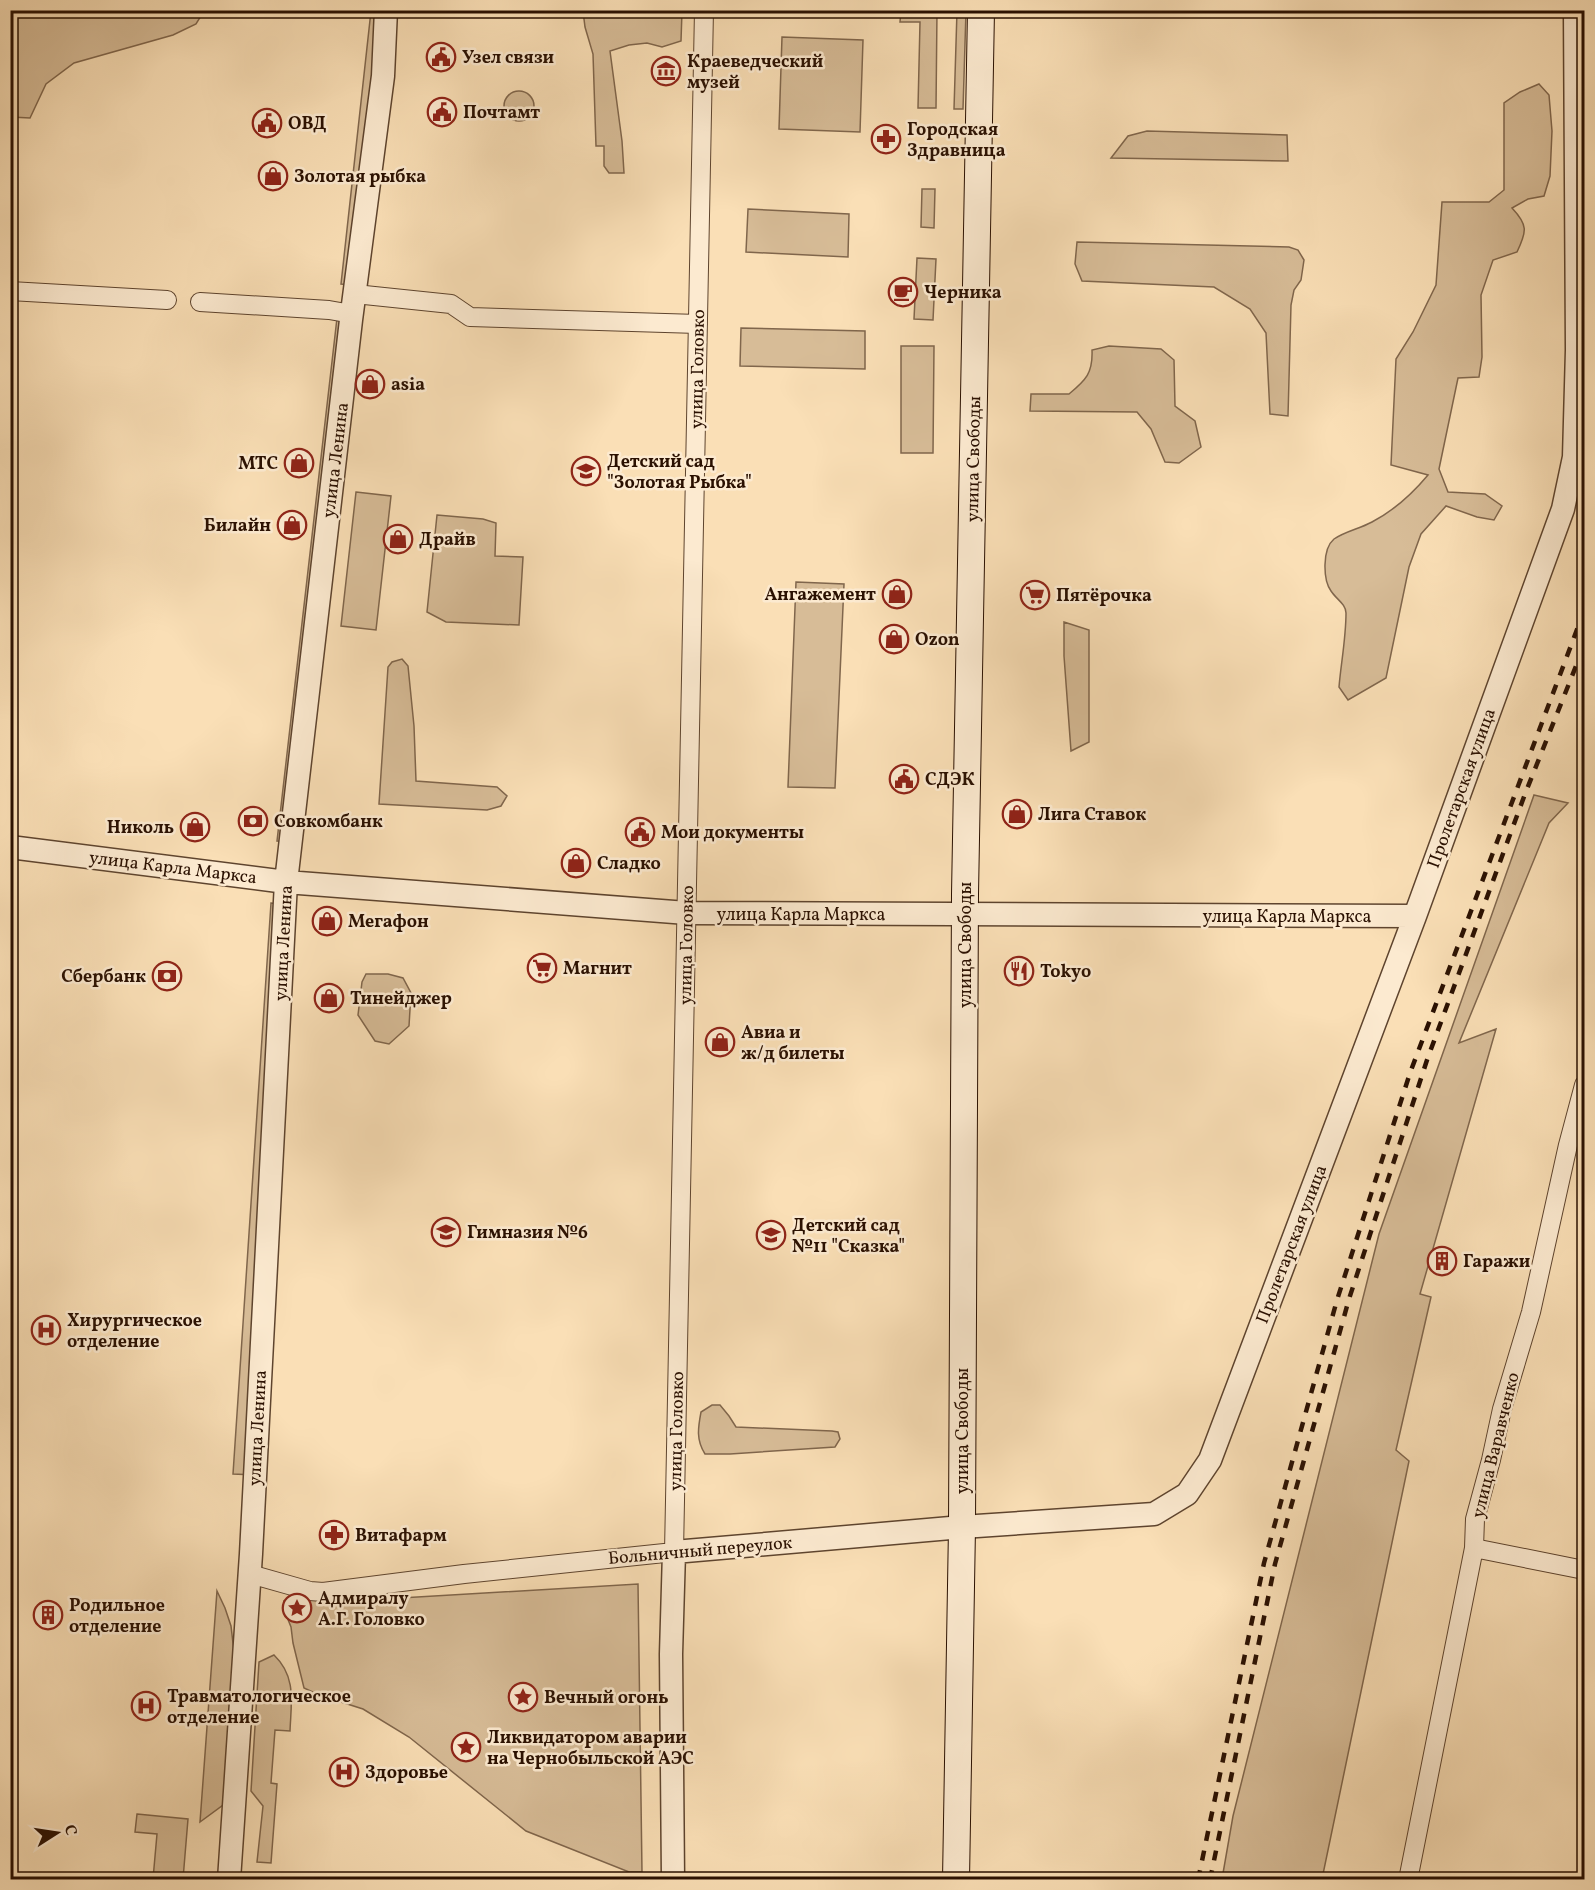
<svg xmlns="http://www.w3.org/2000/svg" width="1595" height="1890" viewBox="0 0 1595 1890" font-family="Vollkorn,serif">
<rect width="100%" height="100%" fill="#fadfb6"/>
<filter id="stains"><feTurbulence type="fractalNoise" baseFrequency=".00333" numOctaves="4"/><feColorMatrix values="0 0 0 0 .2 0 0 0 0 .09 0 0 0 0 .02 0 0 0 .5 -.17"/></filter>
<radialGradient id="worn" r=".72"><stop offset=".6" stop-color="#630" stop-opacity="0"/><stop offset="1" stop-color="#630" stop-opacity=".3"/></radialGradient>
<!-- green -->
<path fill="#d7bc97" stroke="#80664c" stroke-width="1.5" d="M10,11l1,-1 193,1 -8,13 -23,11 -99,28 -28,21 -16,34 -19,-1z
M371,11h10l-30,274 -10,-1z
M583,11h23c7,8 14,7 23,3l1,-3h52l-1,30 -19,6 -15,-4 -18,2 -19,6 12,90 2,32h-15l-5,-7v-20h-8l-3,-92 -8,-27z
M901,11h36l-1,97h-18l2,-86h-20z
M957,11h9l-3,98h-9z
M782,37l81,3 -3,92 -81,-3z
M1539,84l10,11 3,36 -2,45 -6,20 -16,3 -16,9c16,17 15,23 5,44l-24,8 -12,35 1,62 -3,20 -21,1 -19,91 9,23 37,2 17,12 -8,14 -17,-3 -31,-11 -25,28 -12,33 -23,111 -38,22 -9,-13c2,-24 7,-49 7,-74 0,-9 -10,-14 -15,-22 -8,-11 -9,-42 3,-52 12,-8 25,-10 38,-17 21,-11 41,-29 56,-47l-37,-10 5,-106 17,-27 23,-47 6,-83h47l15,-12v-87l16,-11z
M504 106a15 15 0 1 1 30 0a15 15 0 1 1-30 0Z
M1147,131l140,4 1,26 -177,-3 17,-22z
M922,189h13l-1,39 -13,-1z
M748,209l101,5 -1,43 -102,-5z
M1077,242l212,5 9,3 6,10 -3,20 -7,10 -3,15 -3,111 -18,-2 -4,-81 -16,-24 -36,-22 -132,-6 -7,-17z
M917,258l19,1 -3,61 -19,-1z
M337,318l14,2 -60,522 -14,-1z
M741,328l124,3v38l-125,-3z
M901,346h33l-1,107h-32z
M1109,346l52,3 13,11 1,46 20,15 6,26 -22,16 -14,-1 -14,-33 -14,-17 -107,-1 1,-17h38c17,-14 24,-21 23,-44z
M356,492l35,4 -15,134 -35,-4z
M437,515l46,4 13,4 -1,33 28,1 -4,68 -73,-3 -19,-10z
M796,582l48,2 -9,204 -47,-1z
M1064,622l25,8v112l-18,9 -7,-95z
M402,659l6,7 6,60 2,55 81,6 10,9 -6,10 -14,4 -108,-6 9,-137 4,-5z
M1534,795l34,8 -19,20 -90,220 37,-14 -76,265 11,3 -35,153 13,11 -87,418h-100l11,-63 146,-582z
M271,903l14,2 -30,570 -22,-1z
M366,974h22l15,4 8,15 -2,33 -20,18 -14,-3 -17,-26 4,-33z
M712,1405h8l9,11 7,11 96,4 6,1 2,7 -5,8 -105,7h-25c-9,-14 -7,-26 -4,-42z
M638,1584l4,288h-13l-103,-41 -117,-94 -46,-28 -44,-14 -15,-7 -11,-45 -2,-16 -6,-15 -1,-11 39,-1 10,2z
M217,1591l8,17 6,18 3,26 -11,153 -23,17z
M274,1655c23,22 17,48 16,76l-15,-1 -4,53 6,1 -6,79 -14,-1 6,-56 -12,-15 8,-129z
M137,1814l51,5 -5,60h-30l4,-45 -22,-2z"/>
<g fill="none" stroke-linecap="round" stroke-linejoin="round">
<!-- minor casing -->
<g stroke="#5e442e" stroke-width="20">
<path id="minor" d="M10,291l157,9
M355,294l96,10 19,13 228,7
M200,302l129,8 23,4
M1474,1548l110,22
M250,1574l60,17 13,1 141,-18 210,-22 30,-1542
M1408,1880l66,-332 1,-29 16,-59 11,-51 29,-97 37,-167 16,-60"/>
</g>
<!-- tertiary casing -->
<g stroke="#5e442e" stroke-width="25">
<path id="tertiary" d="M10,847l276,35 401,31 728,3
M229,1880l22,-326 35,-672 65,-562 32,-244 3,-66
M673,1880l-2,-226 3,-102 288,-25 192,-13 33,-20 23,-34 205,-544 148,-407 11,-52 3,-107 -2,-340"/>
</g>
<!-- secondary casing -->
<g stroke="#2a1001" stroke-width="28">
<path id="secondary" d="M956,1880l6,-353 3,-633 16,-884"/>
</g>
<!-- minor -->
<use href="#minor" stroke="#fcead0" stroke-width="18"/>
<!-- tertiary -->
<use href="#tertiary" stroke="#fcead0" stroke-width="22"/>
<!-- secondary -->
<use href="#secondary" stroke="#fcead0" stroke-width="26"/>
<!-- rail -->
<path stroke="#2a1001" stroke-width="4.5" stroke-dasharray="10 10" stroke-linecap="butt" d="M1198,1880l66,-317 73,-263 73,-227 174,-462
M1210,1880l65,-316 74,-265 78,-239 98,-266 59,-148"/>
</g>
<!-- icons -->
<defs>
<g id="civic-ring" transform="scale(1.5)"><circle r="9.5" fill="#fcead0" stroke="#8f2418" stroke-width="1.5"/><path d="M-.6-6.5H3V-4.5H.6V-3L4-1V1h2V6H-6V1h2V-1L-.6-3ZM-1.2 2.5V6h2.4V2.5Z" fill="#8f2418"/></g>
<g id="museum-ring" transform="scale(1.5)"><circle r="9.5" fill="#fcead0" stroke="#8f2418" stroke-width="1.5"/><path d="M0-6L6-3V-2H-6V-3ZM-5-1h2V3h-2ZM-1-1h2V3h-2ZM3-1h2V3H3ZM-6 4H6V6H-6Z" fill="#8f2418"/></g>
<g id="pharmacy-ring" transform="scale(1.5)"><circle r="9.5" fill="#fcead0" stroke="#8f2418" stroke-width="1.5"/><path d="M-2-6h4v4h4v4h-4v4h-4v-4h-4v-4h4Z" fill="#8f2418"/></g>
<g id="shop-ring" transform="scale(1.5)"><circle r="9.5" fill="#fcead0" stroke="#8f2418" stroke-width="1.5"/><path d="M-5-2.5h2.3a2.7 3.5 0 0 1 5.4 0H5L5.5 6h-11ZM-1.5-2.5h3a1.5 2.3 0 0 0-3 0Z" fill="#8f2418"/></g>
<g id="cafe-ring" transform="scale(1.5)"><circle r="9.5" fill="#fcead0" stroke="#8f2418" stroke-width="1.5"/><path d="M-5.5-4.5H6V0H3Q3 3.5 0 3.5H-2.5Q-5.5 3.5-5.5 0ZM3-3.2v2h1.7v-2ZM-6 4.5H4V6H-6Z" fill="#8f2418"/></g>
<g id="school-ring" transform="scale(1.5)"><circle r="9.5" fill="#fcead0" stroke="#8f2418" stroke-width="1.5"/><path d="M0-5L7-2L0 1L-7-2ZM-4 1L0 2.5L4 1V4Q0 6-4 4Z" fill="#8f2418"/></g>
<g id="supermarket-ring" transform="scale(1.5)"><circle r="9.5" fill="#fcead0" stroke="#8f2418" stroke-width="1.5"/><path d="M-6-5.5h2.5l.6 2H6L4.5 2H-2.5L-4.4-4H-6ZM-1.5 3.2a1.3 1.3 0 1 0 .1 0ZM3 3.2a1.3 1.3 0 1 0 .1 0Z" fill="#8f2418"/></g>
<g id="bank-ring" transform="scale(1.5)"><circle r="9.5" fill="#fcead0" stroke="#8f2418" stroke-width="1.5"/><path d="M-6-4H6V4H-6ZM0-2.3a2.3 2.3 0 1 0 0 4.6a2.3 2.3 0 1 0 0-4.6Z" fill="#8f2418"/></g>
<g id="restaurant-ring" transform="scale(1.5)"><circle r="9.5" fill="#fcead0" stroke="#8f2418" stroke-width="1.5"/><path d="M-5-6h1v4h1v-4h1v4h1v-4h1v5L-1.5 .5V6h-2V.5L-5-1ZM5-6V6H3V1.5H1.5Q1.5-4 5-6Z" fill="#8f2418"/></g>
<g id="building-ring" transform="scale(1.5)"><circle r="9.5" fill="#fcead0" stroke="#8f2418" stroke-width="1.5"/><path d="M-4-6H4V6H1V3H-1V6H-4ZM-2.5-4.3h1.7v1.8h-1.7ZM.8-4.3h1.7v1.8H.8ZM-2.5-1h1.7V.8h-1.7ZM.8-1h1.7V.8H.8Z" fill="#8f2418"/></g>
<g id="hospital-ring" transform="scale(1.5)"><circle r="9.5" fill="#fcead0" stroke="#8f2418" stroke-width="1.5"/><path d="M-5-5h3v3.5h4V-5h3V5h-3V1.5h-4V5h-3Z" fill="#8f2418"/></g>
<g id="sight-ring" transform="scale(1.5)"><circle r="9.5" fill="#fcead0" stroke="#8f2418" stroke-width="1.5"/><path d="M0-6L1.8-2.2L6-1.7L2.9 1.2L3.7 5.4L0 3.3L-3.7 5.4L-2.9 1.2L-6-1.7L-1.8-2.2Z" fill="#8f2418"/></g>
</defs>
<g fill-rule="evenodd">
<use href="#civic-ring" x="441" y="57"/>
<use href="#museum-ring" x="666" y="71"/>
<use href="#civic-ring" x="442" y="112"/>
<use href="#civic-ring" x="267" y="123"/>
<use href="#pharmacy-ring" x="886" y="139"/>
<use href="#shop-ring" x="273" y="176"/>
<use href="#cafe-ring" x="903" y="292"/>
<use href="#shop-ring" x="370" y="384"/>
<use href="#shop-ring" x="299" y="463"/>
<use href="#school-ring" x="586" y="471"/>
<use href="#shop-ring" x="292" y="525"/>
<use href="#shop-ring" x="398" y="539"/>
<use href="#shop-ring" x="897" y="594"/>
<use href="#supermarket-ring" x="1035" y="595"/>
<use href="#shop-ring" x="894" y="639"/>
<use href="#civic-ring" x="904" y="779"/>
<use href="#shop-ring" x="1017" y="814"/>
<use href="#bank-ring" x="253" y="821"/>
<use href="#shop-ring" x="195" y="827"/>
<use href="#civic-ring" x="640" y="832"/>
<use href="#shop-ring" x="576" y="863"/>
<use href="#shop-ring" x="327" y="921"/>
<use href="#supermarket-ring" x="542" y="968"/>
<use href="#restaurant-ring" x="1019" y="971"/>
<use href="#bank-ring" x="167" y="976"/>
<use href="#shop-ring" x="329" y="998"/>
<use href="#shop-ring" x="720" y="1042"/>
<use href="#school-ring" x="446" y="1232"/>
<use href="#school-ring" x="771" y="1235"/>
<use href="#building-ring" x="1442" y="1261"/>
<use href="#hospital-ring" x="46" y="1330"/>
<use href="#pharmacy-ring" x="334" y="1535"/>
<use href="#sight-ring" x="297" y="1608"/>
<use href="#building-ring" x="48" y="1615"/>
<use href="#sight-ring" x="523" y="1697"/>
<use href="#hospital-ring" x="146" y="1706"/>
<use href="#sight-ring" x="466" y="1747"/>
<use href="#hospital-ring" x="344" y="1772"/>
</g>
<g text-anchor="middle" stroke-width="5" stroke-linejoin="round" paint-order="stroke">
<!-- poi labels -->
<g font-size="18" font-weight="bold" fill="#2a1001" stroke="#fcead0" text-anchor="start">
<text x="462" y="63">Узел связи</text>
<text x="687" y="67">Краеведческий<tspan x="687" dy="21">музей</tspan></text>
<text x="463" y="118">Почтамт</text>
<text x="288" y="129">ОВД</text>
<text x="907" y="135">Городская<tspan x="907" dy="21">Здравница</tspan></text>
<text x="294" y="182">Золотая рыбка</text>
<text x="924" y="298">Черника</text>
<text x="391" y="390">asia</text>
<text x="607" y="467">Детский сад<tspan x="607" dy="21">"Золотая Рыбка"</tspan></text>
<text x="278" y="469" text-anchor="end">МТС</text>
<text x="271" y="531" text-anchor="end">Билайн</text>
<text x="419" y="545">Драйв</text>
<text x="876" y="600" text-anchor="end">Ангажемент</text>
<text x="1056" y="601">Пятёрочка</text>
<text x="915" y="645">Ozon</text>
<text x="925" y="785">СДЭК</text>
<text x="1038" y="820">Лига Ставок</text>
<text x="274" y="827">Совкомбанк</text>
<text x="174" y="833" text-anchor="end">Николь</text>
<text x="661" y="838">Мои документы</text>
<text x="597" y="869">Сладко</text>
<text x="348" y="927">Мегафон</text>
<text x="563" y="974">Магнит</text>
<text x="1040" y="977">Tokyo</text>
<text x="146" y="982" text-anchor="end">Сбербанк</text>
<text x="350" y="1004">Тинейджер</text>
<text x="741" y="1038">Авиа и<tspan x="741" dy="21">ж/д билеты</tspan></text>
<text x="792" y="1231">Детский сад<tspan x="792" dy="21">№11 "Сказка"</tspan></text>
<text x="467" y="1238">Гимназия №6</text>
<text x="1463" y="1267">Гаражи</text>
<text x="67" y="1326">Хирургическое<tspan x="67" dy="21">отделение</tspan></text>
<text x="355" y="1541">Витафарм</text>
<text x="318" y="1604">Адмиралу<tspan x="318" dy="21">А.Г. Головко</tspan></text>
<text x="69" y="1611">Родильное<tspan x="69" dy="21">отделение</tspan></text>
<text x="167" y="1702">Травматологическое<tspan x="167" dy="21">отделение</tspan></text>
<text x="544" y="1703">Вечный огонь</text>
<text x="487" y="1743">Ликвидатором аварии<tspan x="487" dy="21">на Чернобыльской АЭС</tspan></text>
<text x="365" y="1778">Здоровье</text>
</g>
<!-- street labels -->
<g font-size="18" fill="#2a1001" stroke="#fcead0">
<text transform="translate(697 369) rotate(-89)" y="6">улица Головко</text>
<text transform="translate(973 459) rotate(-89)" y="6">улица Свободы</text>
<text transform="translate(335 460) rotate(-83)" y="6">улица Ленина</text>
<text transform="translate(1461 788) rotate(-70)" y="6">Пролетарская улица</text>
<text transform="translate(173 867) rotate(7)" y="6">улица Карла Маркса</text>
<text x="801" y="920">улица Карла Маркса</text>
<text x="1287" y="922">улица Карла Маркса</text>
<text transform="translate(283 943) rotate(-87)" y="6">улица Ленина</text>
<text transform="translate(686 945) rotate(-89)" y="6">улица Головко</text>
<text transform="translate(965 945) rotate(-90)" y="6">улица Свободы</text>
<text transform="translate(1291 1244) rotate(-69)" y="6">Пролетарская улица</text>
<text transform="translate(257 1428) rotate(-87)" y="6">улица Ленина</text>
<text transform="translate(676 1431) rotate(-89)" y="6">улица Головко</text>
<text transform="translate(962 1431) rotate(-90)" y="6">улица Свободы</text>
<text transform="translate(1495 1445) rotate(-76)" y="6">улица Варавченко</text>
<text transform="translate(700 1550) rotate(-5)" y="6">Больничный переулок</text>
</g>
</g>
<!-- margin -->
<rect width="1595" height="1890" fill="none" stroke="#fadfb6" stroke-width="36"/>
<rect x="12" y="12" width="1571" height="1866" fill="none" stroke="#2a1001" stroke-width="3"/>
<rect x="18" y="18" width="1559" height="1854" fill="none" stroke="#2a1001" stroke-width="1.5"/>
<!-- north arrow -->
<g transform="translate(57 1833) rotate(78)" stroke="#fcead0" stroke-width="4.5" paint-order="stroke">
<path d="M0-4.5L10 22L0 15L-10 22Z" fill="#2a1001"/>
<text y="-9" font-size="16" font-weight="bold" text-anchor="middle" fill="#2a1001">С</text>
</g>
<rect width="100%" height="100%" filter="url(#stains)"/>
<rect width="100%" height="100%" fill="url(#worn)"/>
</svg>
